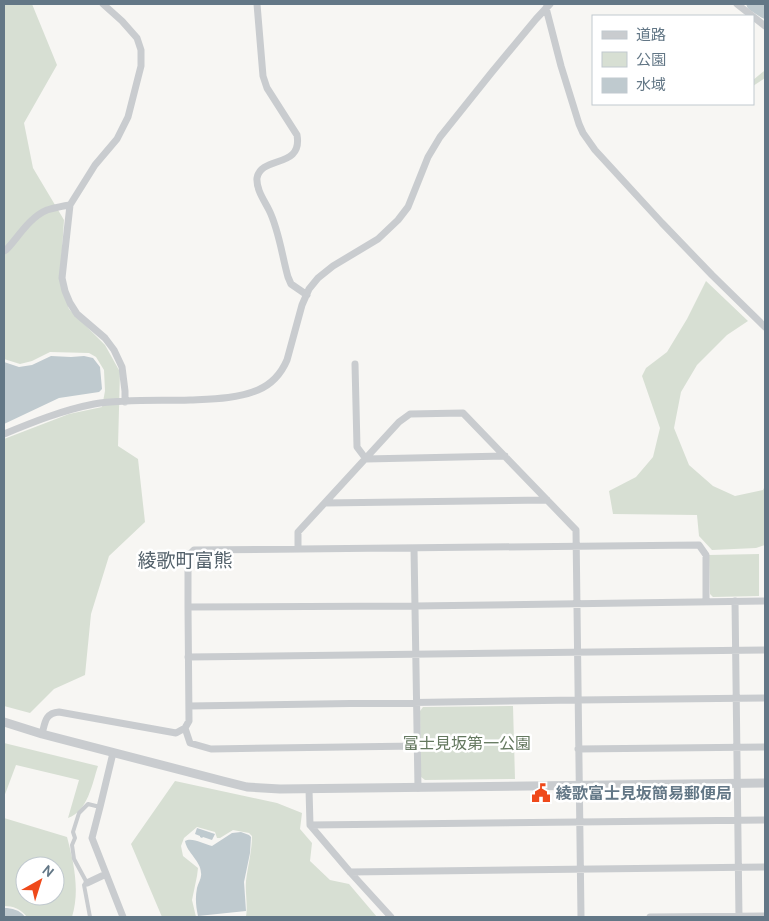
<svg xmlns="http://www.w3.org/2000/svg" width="769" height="921" viewBox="0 0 769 921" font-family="Cabin,'Noto Sans JP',sans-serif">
<rect width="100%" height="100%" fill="#f7f6f3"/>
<!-- green -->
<path fill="#d7dfd3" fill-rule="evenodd" d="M4,4h28l25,61 -33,58 9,45 31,52 -4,61 9,28 36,36 15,27 -2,74 20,13 7,63 -36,34 -18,58 -6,61 -31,14 -24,24 -26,-7v-267l65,-25 33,-7 3,-16 -1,-21 -8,-13 -7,-4 -39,-1 -18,9 -12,3 -16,-5z
M765,63v15l-12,8v-6l11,-9v-6z
M706,281l42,40 -21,14 -30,30 -16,27 -7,36 15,37 24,21 22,10 28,-6 2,-4v59l-9,3 -44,2 -13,-14 -2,-21 -84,-1 -4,-23 27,-14 17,-20 7,-29 -18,-52 4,-8 21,-16 20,-33z
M759,554v42l-46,1 -3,-3 -1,-39z
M513,706l2,73 -90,1 -4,-3 -1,-66 3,-4z
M4,743l94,23c-6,18 -10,45 -30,52l11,-38 -63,-15 -12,32z
M175,781l102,22 25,10 -2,16 12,14 -2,18 20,19 19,4 28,33h-131c2,-12 -1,-24 0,-36 2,-16 6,-30 6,-45l-3,-3 -16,-3 -13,8h-3l-2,-6 -18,-5 -13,11 -3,8 2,10 15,12 -1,8 -5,24 4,17h-34l-31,-73z
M4,818l63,19c7,26 13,54 5,80h-45c-6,-8 -14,-11 -23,-11zM25,866h30v30h-30z"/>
<!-- water -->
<path fill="#bfcacf" d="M51,356l20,1 13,-1 9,2 7,9 2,22 -3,3 -40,6 -55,26v-62l15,5 13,-2z
M197,828l18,6 -3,6 -9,-3 -1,1 -2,-1v-1l-5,-2z
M241,832l8,3 2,2 -1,16 -6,29 2,29 -48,5c-2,-9 -3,-18 -1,-28 1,-5 5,-10 4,-15 0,-12 -14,-20 -16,-32 7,-4 18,3 27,5l20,-13z
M4,908c8,0 16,2 21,9h-21z"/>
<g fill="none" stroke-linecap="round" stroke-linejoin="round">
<!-- river -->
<path stroke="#bfcacf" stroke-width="15" d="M754,4l11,7"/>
<!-- service -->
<path stroke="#c9cccf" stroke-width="4" d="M90,917l-6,-32 3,-2 -13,-24 -2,-14 3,-7 -2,-6 6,-19 9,-9 12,3"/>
<!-- minor -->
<path stroke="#c9cccf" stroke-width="7" d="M103,4l19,17 15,17 4,12v16l-13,51 -11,22 -22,26 -25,40 -8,73 3,13 5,12 7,11 28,24 9,12 8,17 3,24v11
M257,4l6,72 4,12 30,47c6,34 -36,20 -40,43 -1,11 7,22 12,32 10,20 13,46 19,67l3,7 16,11
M737,4l28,22
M546,8l15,58 18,58 4,9 12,17 67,73 50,52 53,52
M4,251l3,-2c12,-13 23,-32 40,-39 7,-2 15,-4 23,-5
M355,364l2,83 9,12 139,-3
M4,434c29,-12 59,-24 90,-30 32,-5 65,-3 96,-4 23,-1 47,-1 68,-10 14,-6 23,-16 29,-30l15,-55 7,-16 9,-11 15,-12 45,-27 20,-19 10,-13 20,-50 12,-20 52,-65 44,-53 14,-15
M325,503l222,-3
M414,548l4,240
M298,549v-17l101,-110 11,-8 53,-1 113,117 5,387
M735,601l4,316
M188,607l227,-1 350,-5
M188,657l577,-7
M189,706l389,-6 187,-2
M185,728l5,15 21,6 206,-3
M42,734c3,-11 3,-21 17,-22l117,21 9,-5 4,-7 -1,-114v-51l6,-6 505,-5 7,10v46
M578,749l187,-2
M113,753l-13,54 -8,31 31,79
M309,789l1,36 40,47 41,45
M310,825l455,-5
M350,872l415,-5
M87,883l19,-9
M650,917l115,-1"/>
<!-- tertiary -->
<path stroke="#c9cccf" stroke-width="9" d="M4,722l38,12 181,47 24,6 33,2 485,-6"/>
</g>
<!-- icons -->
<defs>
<g id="civic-bare" transform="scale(1.5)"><path d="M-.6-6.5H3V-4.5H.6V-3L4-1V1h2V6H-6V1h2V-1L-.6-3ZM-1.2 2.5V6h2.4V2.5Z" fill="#ef491a" stroke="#fff" stroke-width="2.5" paint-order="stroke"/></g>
</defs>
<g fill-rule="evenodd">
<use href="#civic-bare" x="541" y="793"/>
</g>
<g text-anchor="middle" stroke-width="5" stroke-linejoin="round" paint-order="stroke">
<!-- park labels -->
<g font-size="16" fill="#64785f" stroke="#fff">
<text x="467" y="749">富士見坂第一公園</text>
</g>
<!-- poi labels -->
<g font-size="16" font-weight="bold" fill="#637786" stroke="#fff" text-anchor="start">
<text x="556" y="799">綾歌富士見坂簡易郵便局</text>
</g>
<!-- quarter labels -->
<g font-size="19" fill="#52606a" stroke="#fff">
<text x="185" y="567">綾歌町富熊</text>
</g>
</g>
<!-- border -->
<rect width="769" height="921" fill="none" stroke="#637786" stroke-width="10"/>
<!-- legend -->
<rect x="592" y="15" width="162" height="90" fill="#ffffff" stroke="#c1c9cf"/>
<rect x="602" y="31" width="25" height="8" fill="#c9cccf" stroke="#c1c9cf"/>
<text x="636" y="40" font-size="15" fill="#637786">道路</text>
<rect x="602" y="52" width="25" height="15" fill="#d7dfd3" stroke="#c1c9cf"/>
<text x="636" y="65" font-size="15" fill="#637786">公園</text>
<rect x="602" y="78" width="25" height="15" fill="#bfcacf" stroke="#c1c9cf"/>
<text x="636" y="90" font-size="15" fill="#637786">水域</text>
<!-- north arrow -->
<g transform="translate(40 881) rotate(39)"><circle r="24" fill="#ffffff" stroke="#c1c9cf"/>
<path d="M0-4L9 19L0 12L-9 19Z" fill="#ef491a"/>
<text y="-8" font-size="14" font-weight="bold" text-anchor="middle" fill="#637786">N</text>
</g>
</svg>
